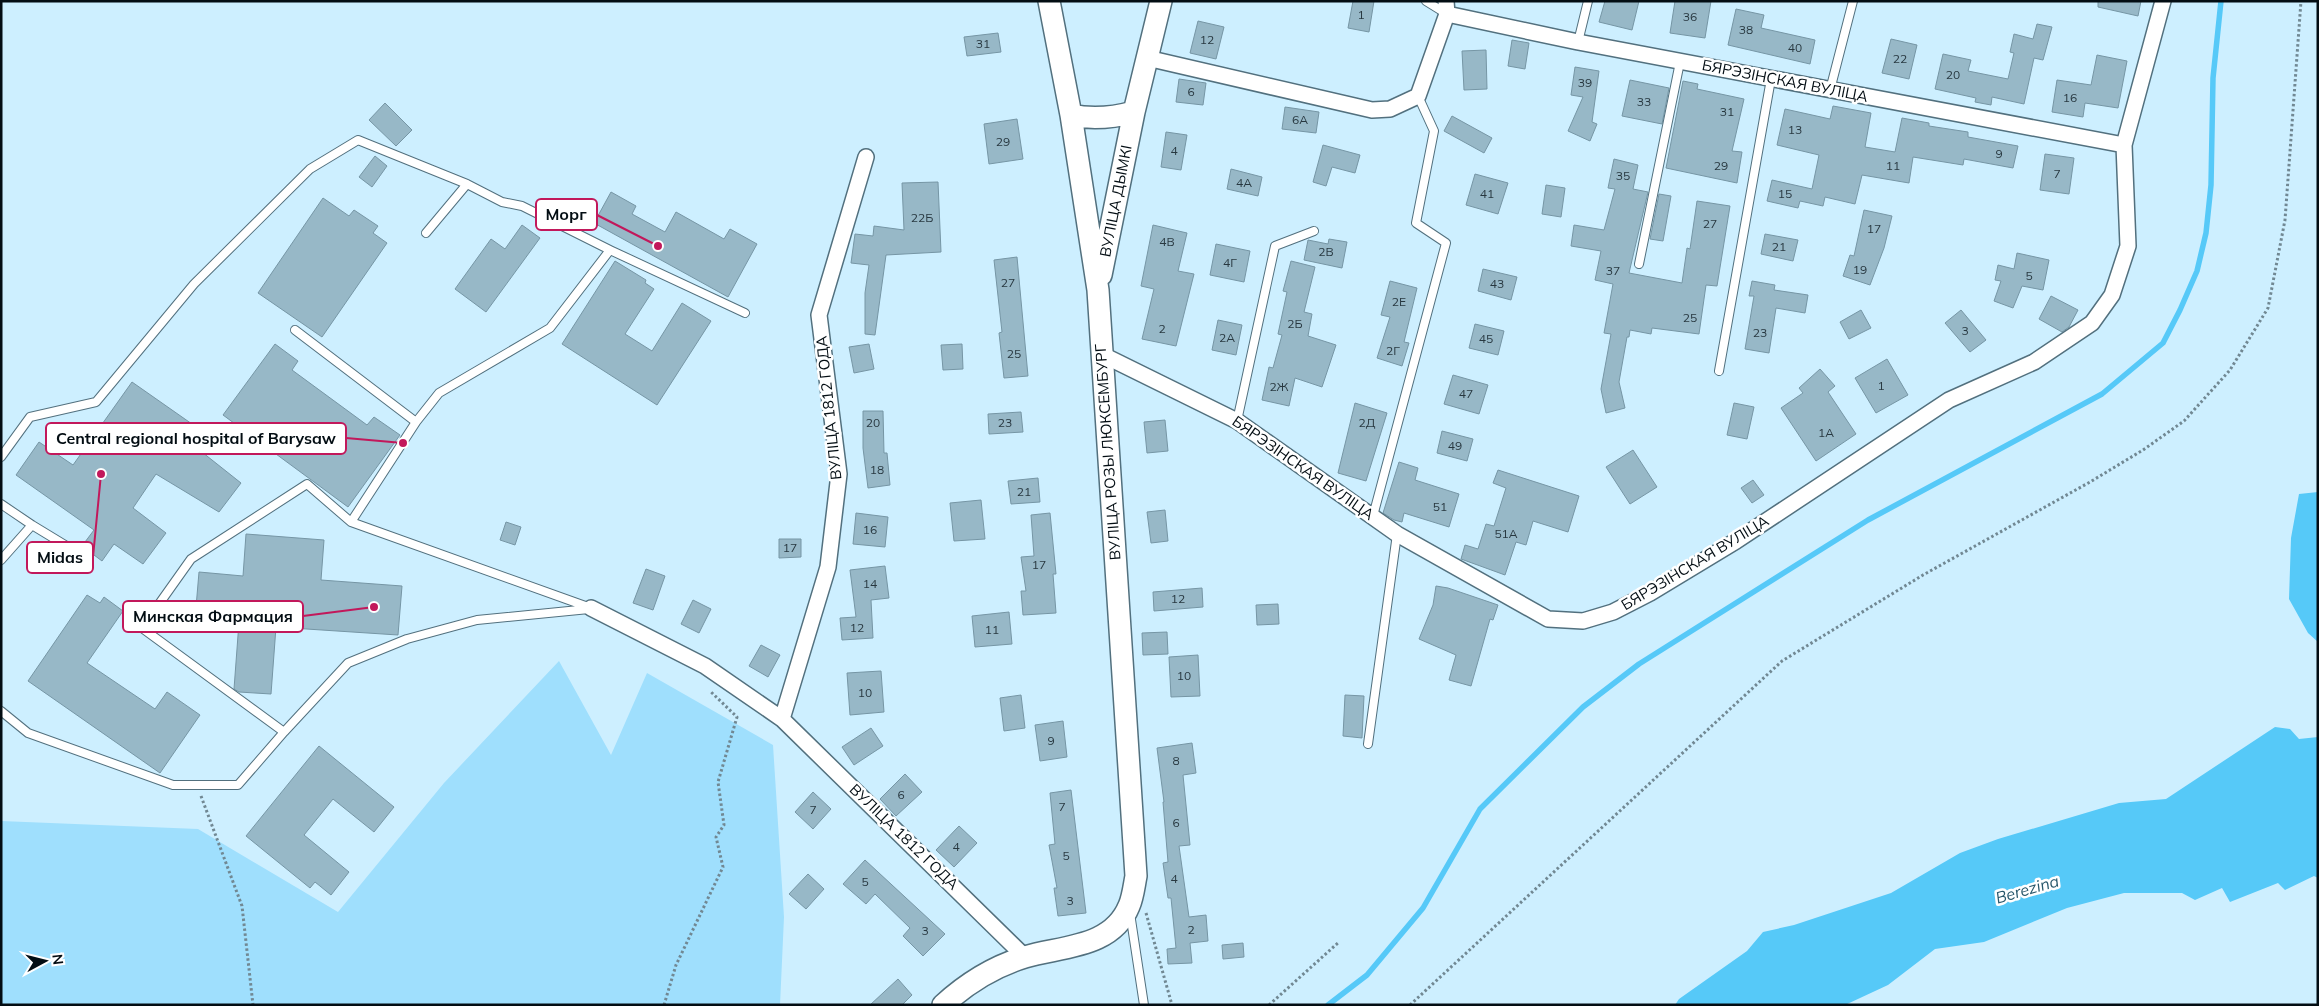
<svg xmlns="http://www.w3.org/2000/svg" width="2319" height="1006" viewBox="0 0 2319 1006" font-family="Mulish,sans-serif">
<rect width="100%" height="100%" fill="#cdefff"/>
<!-- green -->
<path fill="#9fdffd" d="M559,661l52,94 36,-82 126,72 11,172 -4,88h-779v-184l197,8 140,83 106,-129z"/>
<!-- water -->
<path fill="#56c9f8" d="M2318,492v150l-10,-9 -19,-34 2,-61 8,-44z
M2275,727l15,2 9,10 19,-2v141l-4,-2 -29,14 -7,-7 -48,19 -8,-14 -27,12 -13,-7h-58l-57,15 -83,34 -49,7 -47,36 -43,20h-170l4,-6 68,-48 16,-19 31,-7 97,-32 69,-40 38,-14 121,-36 47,-4z"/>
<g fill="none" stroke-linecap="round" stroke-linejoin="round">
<!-- stream -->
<path stroke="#56c9f8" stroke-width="5.5" d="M1328,1005l39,-30 56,-67 57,-99 103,-102 56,-43 229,-144 234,-126 61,-51 17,-33 17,-39 9,-38 5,-48 2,-107 8,-77"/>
</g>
<!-- building -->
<path fill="#97b8c7" stroke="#7696a5" d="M1353,1h21l-5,31 -21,-4z
M1605,1h34l-7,29 -33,-8z
M1675,1h36l-6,37 -35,-5z
M2098,1h43l-3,15 -40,-9z
M1736,9l28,6 -3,13 54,12 -5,24 -82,-19z
M1198,21l26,6 -8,32 -26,-6z
M2037,24l15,3 -9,33 -9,-2 -10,46 -32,-7 -1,8 -16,-3 1,-4 -41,-9 8,-35 28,6 -3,11 40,8 6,-26 -4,-1 4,-18 19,5z
M998,33l3,19 -34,4 -3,-19z
M1891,39l26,6 -8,34 -27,-6z
M1512,40l17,3 -4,26 -17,-3z
M1486,50l1,39 -23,1 -2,-39z
M2097,55l30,6 -9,47 -33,-5 -2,14 -31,-5 5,-32 34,5z
M1575,67l24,4 -7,51 5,2 -7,17 -22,-10 15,-34 -12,-2z
M1179,79l27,4 -3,22 -27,-3z
M1630,80l39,8 -7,36 -40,-8z
M1683,81l15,3 -1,5 47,10 -12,52 10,1 -5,31 -71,-15z
M385,103l27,27 -16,16 -27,-26z
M1833,106l38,7 -6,34 30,5 7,-34 27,5v3l39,6v5l50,9 -5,22 -49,-9 -1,6 -50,-8 -4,26 -47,-8 -7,29 -30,-7 -2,9 -23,-5 -2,7 -31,-7 5,-21 40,9 7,-34 -42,-10 8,-36 45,10z
M1285,107l34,5 -3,21 -34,-4z
M1452,116l40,22 -8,15 -40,-22z
M1017,119l6,40 -34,5 -5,-40z
M1166,132l21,3 -6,35 -20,-3z
M1323,145l37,10 -5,18 -23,-6 -6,19 -13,-4z
M2045,154l29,4 -5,36 -29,-4z
M375,156l12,10 -15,21 -13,-10z
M1614,159l24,6 -5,24 15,3 -19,81 53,10 5,-35 3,1 7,-48 33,5 -13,80 -11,-1 -7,49 -47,-6 -1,6 -21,-4 -1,7h-2l-8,45 6,26 -19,5 -5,-24 10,-55 -7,-1 9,-49 -18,-4 6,-29 -30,-5 3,-21 30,5 11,-41 -7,-1z
M1231,169l31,8 -4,19 -31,-7z
M1475,174l33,9 -10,31 -32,-9z
M938,182l3,70 -55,3 -11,80 -10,-1v-41l4,-28 -18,-2 4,-29 18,2 1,-10 30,4 -2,-47z
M1546,185l19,3 -4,29 -19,-3z
M611,192l25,14 -4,8 33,18 11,-20 48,27 6,-10 27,15 -29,53 -134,-74z
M1659,194l12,2 -8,45 -13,-2z
M323,198l26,18 5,-6 24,16 -5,7 14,10 -65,94 -64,-44z
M1864,210l28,6 -8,32 -14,37 -27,-9 7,-21 4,1z
M522,225l18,13 -54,74 -31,-23 36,-50 14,10z
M1153,225l34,8 -9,38 16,3 -18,72 -34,-7 12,-50 -13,-3z
M1765,234l33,6 -5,21 -32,-7z
M1329,239l18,3 -5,26 -38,-8 4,-20 20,4z
M1216,244l34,7 -6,31 -34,-7z
M2017,253l32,7 -6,30 -21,-4 -9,22 -19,-7 7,-20 -6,-1 3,-15 16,4z
M1017,257l11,119 -24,2 -5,-45 3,-1 -8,-72z
M615,261l31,19 -1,3 9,6 -29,45 27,17 30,-48 29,18 -54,84 -95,-61z
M1291,261l24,6 -11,45 8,2 -4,22 28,9 -14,42 -27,-9 -6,28 -27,-6 7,-33 4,1 9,-33 -4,-1 9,-42 -4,-1z
M1483,269l34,8 -6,23 -33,-9z
M1390,281l27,7 -13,54 5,1 -7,23 -25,-8 13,-41 -9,-2z
M1752,281l23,4 -1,5 34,5 -3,18 -29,-5 -7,45 -24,-4 9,-53h-5z
M2051,296l27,14 -9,17 -7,5 -23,-13z
M1861,310l10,18 -22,11 -9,-17z
M1961,310l25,30 -16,12 -25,-29z
M1218,320l24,5 -6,30 -24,-5z
M1475,324l29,7 -6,24 -29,-7z
M275,344l23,17 -6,9 75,55 7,-8 26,18 -52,72 -125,-92z
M869,344l5,25 -20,4 -5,-26z
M962,344l1,25 -20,1 -2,-25z
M1887,359l21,36 -32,18 -21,-35z
M1820,369l15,17 -7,6 28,42 -40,27 -35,-53 22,-15 -4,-5z
M1453,375l35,10 -9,29 -35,-10z
M132,382l60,42 -9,13 58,46 -22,29 -63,-38 -23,34 33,25 -23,31 -29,-20 -12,17 -20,-15 12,-16 -78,-55 23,-33 34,23z
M1355,403l32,10 -21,68 -28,-8z
M1734,403l20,4 -7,32 -20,-4z
M863,411h20l1,42h3l3,32 -22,3 -5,-40z
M1021,412l2,20 -34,2 -1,-20z
M1165,420l3,31 -21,2 -3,-31z
M1442,431l31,8 -6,22 -30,-8z
M1633,450l24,37 -27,17 -24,-37z
M1399,462l19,6 -3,12 44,14 -10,33 -45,-14 -2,9 -8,-2 -11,-7z
M1498,470l81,26 -11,36 -35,-11 -7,24 -10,-3 -11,33 -44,-16 4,-14 13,4 8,-25 8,2 12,-38 -13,-5z
M1038,478l2,24 -29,2 -3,-23z
M1753,480l11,15 -12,8 -11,-15z
M981,500l4,39 -31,2 -4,-38z
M1165,510l3,31 -17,2 -4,-31z
M856,513l32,4 -3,30 -32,-3z
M1050,513l6,61h-3l3,39 -33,2 -2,-24h5l-5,-34 13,-1 -3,-41z
M506,522l15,5 -6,18 -15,-5z
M246,534l78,6 -3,40 81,6 -4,49 -122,-8 -5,67 -32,-2 -5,-3 5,-67 -44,-3 4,-47 44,4z
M779,539h22v18l-22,1z
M885,566l4,32 -18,2 2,38 -31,2 -2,-22 16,-1 -6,-47z
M646,569l19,7 -12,34 -20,-7z
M1436,586l12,2 50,17 -5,15 -3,-1 -19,67 -22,-6 7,-25 -37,-16 14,-34z
M1202,588l1,19 -49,4 -1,-19z
M87,595l13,8 4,-6 19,14 -36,52 68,46 12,-17 33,23 -40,58 -132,-92z
M693,600l18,9 -12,24 -18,-9z
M1278,604l1,20 -22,1 -1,-20z
M1009,612l3,32 -37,3 -3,-31z
M1167,632l1,22 -25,1 -1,-22z
M761,645l19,10 -12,22 -19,-11z
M1198,655l2,41 -29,1 -2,-40z
M881,671l3,41 -34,3 -3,-42z
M1021,695l4,33 -21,3 -4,-33z
M1345,695l19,1 -2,42 -19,-2z
M1063,721l4,36 -27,4 -5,-36z
M871,728l12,18 -29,19 -12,-18z
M1192,743l4,30 -13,2 7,70 -11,1 10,71 17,-2 2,26 -18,2 2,20 -24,1 -1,-15 9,-1 -5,-50h-3l-5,-35 5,-1 -5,-60h1l-7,-54z
M319,746l75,61 -20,25 -41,-33 -29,36 45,37 -18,23 -16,-13 -5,6 -64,-52z
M905,774l17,18 -26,24 -16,-17z
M1071,790l15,123 -28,3 -4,-28h3l-8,-43 6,-1 -5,-51z
M813,792l18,17 -18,20 -18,-17z
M959,826l18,17 -23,24 -18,-17z
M865,860l80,74 -22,22 -20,-20 7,-8 -35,-34 -9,10 -23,-20z
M808,874l16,15 -18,20 -17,-15z
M1243,943l1,14 -21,2 -1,-14z
M898,979l14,16 -10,10h-32z"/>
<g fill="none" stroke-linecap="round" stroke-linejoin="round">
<!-- lane casing -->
<g stroke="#52707e" stroke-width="10">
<path id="lane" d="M1426,1l21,13
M1578,42l10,-41
M1830,90l23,-89
M426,233l41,-49
M1639,264l41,-202
M295,330l121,92
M1719,371l52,-292
M1237,421l38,-175 39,-15
M1,457l29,-40 66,-15 98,-118 116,-115 48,-29 109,44 35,18 20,4 88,44
M1,504l31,21
M1373,516l73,-273 -30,-20 18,-92 -16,-35
M351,522l65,-100 23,-29 111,-65 60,-78 135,63
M1,560l31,-35 51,31
M1,711l27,22 145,52h65l46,-53 64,-69 59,-24 70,-19 112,-11
M284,732l-142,-104 49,-69 116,-75 44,38 240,86
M1368,744l29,-210
M1130,913l14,92"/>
</g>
<!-- street casing -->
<g stroke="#52707e" stroke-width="18">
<path id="street" d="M1447,14l131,28 546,103
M1147,58l225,52 18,-1 28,-13 29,-82 -1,-13
M1101,354l136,67 160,113 151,85 35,2 30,-9 37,-19 86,-52 213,-141 85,-38 58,-39 20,-28 16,-49 -4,-101 39,-144
M591,608l114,58 77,53 243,238
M782,719l46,-152 11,-93 -20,-159 47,-158"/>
</g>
<!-- secondary casing -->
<g stroke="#52707e" stroke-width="24">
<path id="secondary" d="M1071,115c22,5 41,3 63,-3
M1101,275l33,-163 27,-111
M943,1005c23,-21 52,-39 82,-48 37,-11 87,-9 104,-51 4,-9 5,-20 7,-30l-38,-586 -27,-175 -22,-114"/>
</g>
<!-- path -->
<path stroke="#718893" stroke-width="3" stroke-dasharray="2.5 2.5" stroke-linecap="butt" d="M201,796l41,110 11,99
M1146,913l26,92
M664,1005l12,-40 47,-98 -7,-30 8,-12 -6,-43 19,-65 -27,-26
M1269,1005l70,-63
M1410,1005l372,-344 141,-86 167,-93 53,-32 41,-29 46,-51 38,-62 17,-88 16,-219"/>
<!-- lane -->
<use href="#lane" stroke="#fff" stroke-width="8"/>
<!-- street -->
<use href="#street" stroke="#fff" stroke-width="15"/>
<!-- secondary -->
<use href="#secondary" stroke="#fff" stroke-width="21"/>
</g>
<g text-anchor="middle" stroke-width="5" stroke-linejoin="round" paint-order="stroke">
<!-- number labels -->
<g font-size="12" fill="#283840">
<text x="1361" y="19">1</text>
<text x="1690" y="21">36</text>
<text x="1746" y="34">38</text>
<text x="1207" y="44">12</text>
<text x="983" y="48">31</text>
<text x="1795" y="52">40</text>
<text x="1900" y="63">22</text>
<text x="1953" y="79">20</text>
<text x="1585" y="87">39</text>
<text x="1191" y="96">6</text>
<text x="2070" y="102">16</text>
<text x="1644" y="106">33</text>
<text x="1727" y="116">31</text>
<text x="1300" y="124">6А</text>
<text x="1795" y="134">13</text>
<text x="1003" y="146">29</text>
<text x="1174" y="155">4</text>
<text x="1999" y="158">9</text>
<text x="1721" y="170">29</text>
<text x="1893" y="170">11</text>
<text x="2057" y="178">7</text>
<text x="1623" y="180">35</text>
<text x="1244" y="187">4А</text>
<text x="1487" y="198">41</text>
<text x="1785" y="198">15</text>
<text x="922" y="222">22Б</text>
<text x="1710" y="228">27</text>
<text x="1874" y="233">17</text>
<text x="1167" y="246">4В</text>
<text x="1779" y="251">21</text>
<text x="1326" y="256">2В</text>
<text x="1230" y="267">4Г</text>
<text x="1860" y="274">19</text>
<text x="1613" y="275">37</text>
<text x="2029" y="280">5</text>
<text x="1008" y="287">27</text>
<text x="1497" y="288">43</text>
<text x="1399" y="306">2Е</text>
<text x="1690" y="322">25</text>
<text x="1295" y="328">2Б</text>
<text x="1162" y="333">2</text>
<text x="1965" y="335">3</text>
<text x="1760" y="337">23</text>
<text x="1227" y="342">2А</text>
<text x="1486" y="343">45</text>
<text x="1393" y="355">2Г</text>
<text x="1014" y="358">25</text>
<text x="1881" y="390">1</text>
<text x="1279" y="391">2Ж</text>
<text x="1466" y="398">47</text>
<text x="873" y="427">20</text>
<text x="1005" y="427">23</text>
<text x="1367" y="427">2Д</text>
<text x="1826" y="437">1А</text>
<text x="1455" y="450">49</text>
<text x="877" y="474">18</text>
<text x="1024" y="496">21</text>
<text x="1440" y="511">51</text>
<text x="870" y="534">16</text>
<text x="1506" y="538">51А</text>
<text x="790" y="552">17</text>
<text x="1039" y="569">17</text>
<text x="870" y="588">14</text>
<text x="1178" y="603">12</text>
<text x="857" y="632">12</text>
<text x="992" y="634">11</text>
<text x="1184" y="680">10</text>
<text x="865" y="697">10</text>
<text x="1051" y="745">9</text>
<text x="1176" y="765">8</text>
<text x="901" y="799">6</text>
<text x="1062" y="811">7</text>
<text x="813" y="814">7</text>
<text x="1176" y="827">6</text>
<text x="956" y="851">4</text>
<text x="1066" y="860">5</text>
<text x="1174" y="883">4</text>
<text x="865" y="886">5</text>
<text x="1070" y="905">3</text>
<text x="1191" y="934">2</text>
<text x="925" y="935">3</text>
</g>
<!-- street labels -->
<g font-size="15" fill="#030d13" stroke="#fff">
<text transform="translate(1785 81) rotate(11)" y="5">БЯРЭЗІНСКАЯ ВУЛІЦА</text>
<text transform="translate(1116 201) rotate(-79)" y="5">ВУЛІЦА ДЫМКІ</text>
<text transform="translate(829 408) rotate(-96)" y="5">ВУЛІЦА 1812 ГОДА</text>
<text transform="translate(1108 452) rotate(-94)" y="5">ВУЛІЦА РОЗЫ ЛЮКСЕМБУРГ</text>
<text transform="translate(1303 468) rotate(35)" y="5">БЯРЭЗІНСКАЯ ВУЛІЦА</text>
<text transform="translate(1695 563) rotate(-31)" y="5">БЯРЭЗІНСКАЯ ВУЛІЦА</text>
<text transform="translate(904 837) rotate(44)" y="5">ВУЛІЦА 1812 ГОДА</text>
</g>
<!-- water labels -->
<g font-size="16" font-style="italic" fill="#29586c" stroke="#fff">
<text transform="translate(2027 889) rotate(-16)" y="6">Berezina</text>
</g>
</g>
<!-- callouts -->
<path fill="none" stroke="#c2185b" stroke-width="2" d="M658 246L597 215M403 443L346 438M101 474L93 557M374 607L303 616"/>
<g fill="#c2185b" stroke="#fff" stroke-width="2">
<circle cx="658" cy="246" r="5"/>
<circle cx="403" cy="443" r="5"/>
<circle cx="101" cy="474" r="5"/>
<circle cx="374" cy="607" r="5"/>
</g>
<g fill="#fff" stroke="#c2185b" stroke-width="2">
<rect x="536" y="199" width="61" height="31" rx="5"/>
<rect x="46" y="423" width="300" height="31" rx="5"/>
<rect x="27" y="542" width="66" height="31" rx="5"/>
<rect x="123" y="601" width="180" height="31" rx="5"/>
</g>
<g font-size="16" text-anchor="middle" font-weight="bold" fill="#030d13">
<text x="566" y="220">Морг</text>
<text x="196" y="444">Central regional hospital of Barysaw</text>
<text x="60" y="563">Midas</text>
<text x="213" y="622">Минская Фармация</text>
</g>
<!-- border -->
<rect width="2319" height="1006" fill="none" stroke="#030d13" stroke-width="5"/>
<!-- north arrow -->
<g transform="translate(45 961) rotate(83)" stroke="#ffffff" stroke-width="4" paint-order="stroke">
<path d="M0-4L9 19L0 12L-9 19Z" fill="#030d13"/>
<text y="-8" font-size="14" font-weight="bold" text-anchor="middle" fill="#030d13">N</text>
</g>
</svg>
